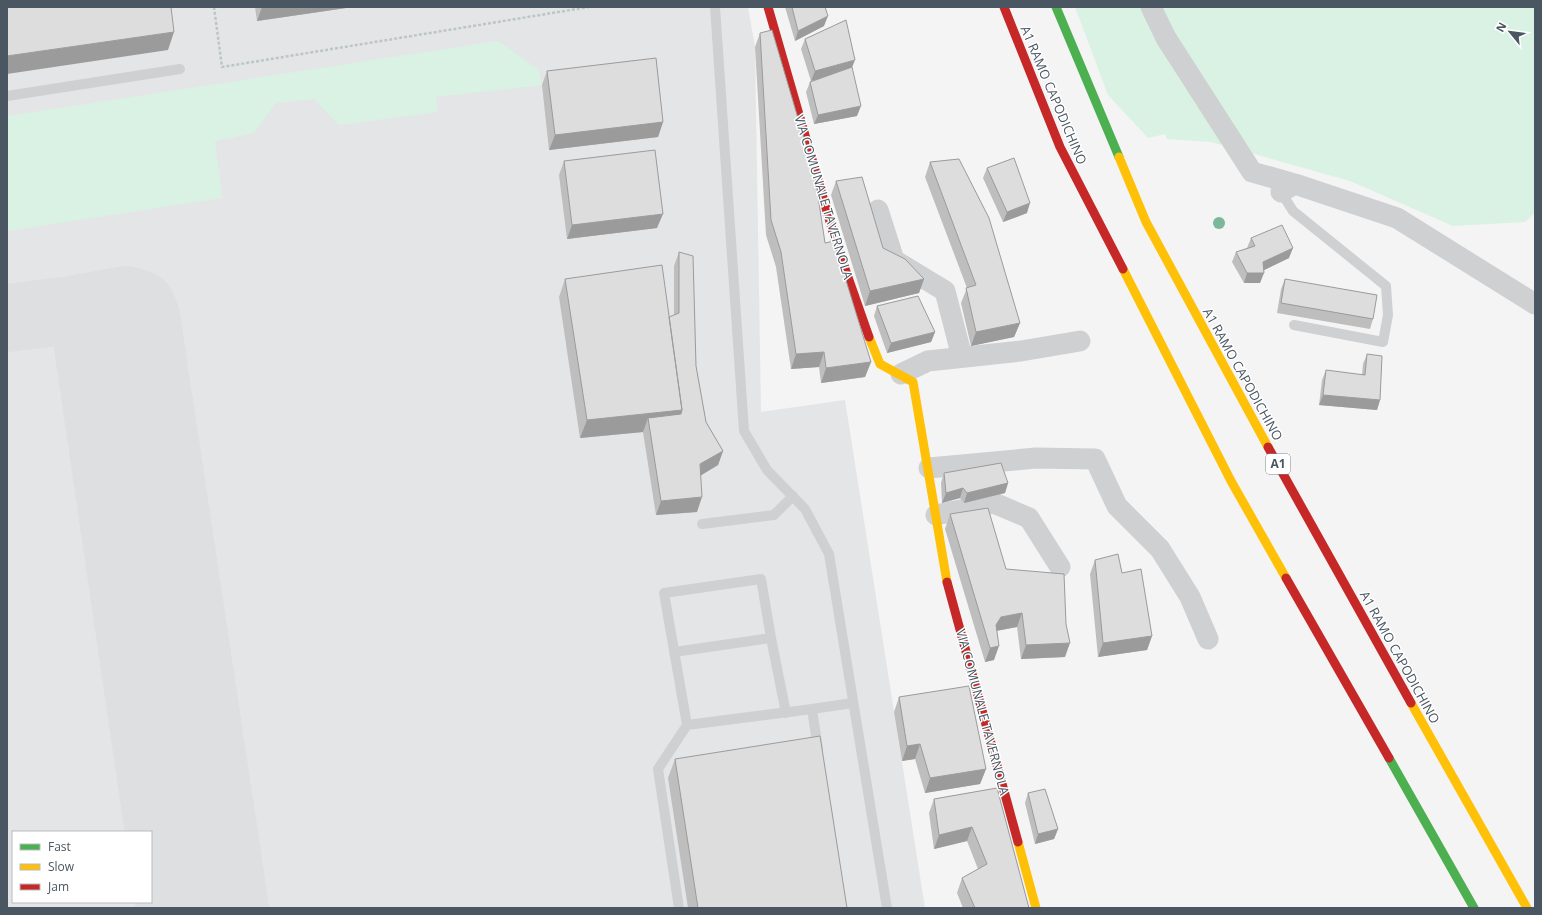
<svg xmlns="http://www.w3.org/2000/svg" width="1542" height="915" viewBox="0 0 1542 915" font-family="'Open Sans',sans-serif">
  <rect width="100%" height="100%" fill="#f4f4f4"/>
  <path fill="#e4e5e7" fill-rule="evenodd" d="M7,7h741l7,40 6,365 84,-12 80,508h-918zM13,832h138v70h-138z"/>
  <path fill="#d9f2e3" d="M1075,7h460v206l-10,9 -72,4 -103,-45 -139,-39 -44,-3 -2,-5 -17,4 -40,-43z
    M498,41l41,29 3,15 -106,12 1,15 -98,13 -25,-26 -38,4 -22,30 -39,8 7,57 -215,33v-115z"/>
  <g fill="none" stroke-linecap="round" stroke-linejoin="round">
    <path stroke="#dedfe0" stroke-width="68" d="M72,310l14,23 84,575
      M7,318l65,-8 54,-10 15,5 5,11 89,592"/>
    <path stroke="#bcc7c4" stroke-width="2.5" stroke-dasharray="3 2" stroke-linecap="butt" d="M214,7l8,60 367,-60"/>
    <path stroke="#ced0d2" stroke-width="10" d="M715,7l29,424 23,39 38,39 24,45 58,354
      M7,96l173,-27
      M1281,192l12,19 93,75 2,29 -5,27 -89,-17
      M702,524l72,-9 19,-19
      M771,638l15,75
      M674,652l97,-14 -10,-59 -97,14 23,132 -29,44 21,139
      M687,725l125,-16
      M818,749l-6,-40 41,-6"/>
    <path stroke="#ced0d2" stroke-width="21" d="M1151,7l15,31 86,134 43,12
      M1281,192l14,-8 102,34 138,86
      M878,210l16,50 51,31 17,66
      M901,374l27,-13 93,-10 59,-10
      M929,468l107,-10 59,1 22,47 43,43 30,48 18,42
      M936,515l58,-12 35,15 31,49"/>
    <path stroke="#4caf50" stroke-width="9" d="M1056,7l63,150
      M1389,758l85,150"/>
    <path stroke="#ffc107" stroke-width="9" d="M1119,157l27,65 122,225
      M1123,269l108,212 55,97
      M869,337l11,27 33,18 34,200
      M1411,703l116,205
      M1018,842l18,66"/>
    <path stroke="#c62828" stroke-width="9" d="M768,7l69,239 32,91
      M1004,7l56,140 63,122
      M1268,447l143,256
      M1286,578l103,180
      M947,582l71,260"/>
  </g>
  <circle fill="#7ab899" cx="1219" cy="223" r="6"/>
  <path fill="#bebebf" d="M255,7h98l-96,14z
    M785,7h40l-1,19 -29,15z
    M760,33l65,210 46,119 -6,15 -44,6 -2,-16 -28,2 -15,-102 -10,-32 -11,-188z
    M805,39l47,28 5,49 -43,8 -8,-32 4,-10 9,-4 -8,3 -10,-32z
    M547,71l116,51 -5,15 -109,13 -7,-65z
    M564,161l93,67 -90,11 -8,-64z
    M930,162l90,161 -6,14 -43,9 -10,-43 6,-15 -42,-111z
    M987,168l40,45 -24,9 -20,-44z
    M836,181l47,67 41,31 -5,14 -54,13 -34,-111z
    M1251,238l38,20 -25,12 -4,13h-16l-12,-21 4,-10 11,-4z
    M679,252l17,114 10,56 17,29 -5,14 -17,10 -4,37 -41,3 -13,-83 -63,6 -21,-141 6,-18 104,38 5,-2v-49z
    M1285,279l88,40 -3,10 -93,-16 4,-24z
    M877,306l58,26 -4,10 -44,11 -13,-37z
    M1367,354l13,46 -3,10 -58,-5 3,-25 4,-10 36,5 1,-11z
    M944,473l64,10 -3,10 -41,10 -4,-5 -18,5 -1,-20z
    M950,514l56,55 59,88 -44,2 -4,-32 -20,4 -3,29 -9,2 -40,-133z
    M1095,560l27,13 30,63 -5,14 -49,7 -8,-83z
    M899,697l87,72 -6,15 -55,9 -10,-34 -13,2 -8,-49z
    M675,759l172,149h-159l-20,-130z
    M997,788l32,120h-66l-6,-15 5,-15 16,-9 -11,-28 -33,8 -5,-36 5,-14z
    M1028,793l30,36 -4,10 -19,5 -10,-41z"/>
  <path fill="#9b9b9b" d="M262,7h91l-96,14z
    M828,16l-4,10 -29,15 3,-10z
    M174,32l-6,18 -161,24v-18z
    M855,60l-4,10 -40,11 4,-10z
    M861,106l-4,10 -43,8 4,-9z
    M663,122l-5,15 -109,13 6,-15z
    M1030,203l-3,10 -24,9 4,-10z
    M663,214l-6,14 -90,11 5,-14z
    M1293,248l-4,10 -29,14 3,-10z
    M1247,273h17l-4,10h-16z
    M924,279l-5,14 -54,13 5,-15z
    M1020,323l-6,14 -43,9 5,-14z
    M935,332l-4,10 -44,11 4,-10z
    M824,352l-5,15 -28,2 5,-15z
    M871,362l-6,15 -44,6 5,-15z
    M1323,395l57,5 -3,10 -58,-5z
    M682,410l-7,19 -27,-11 -5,14 -63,6 7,-18z
    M723,451l-5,14 -23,14 5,-15z
    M1008,483l-3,10 -41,10 3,-10z
    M963,488l-3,10 -18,5 4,-10z
    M702,497l-5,15 -41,3 5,-14z
    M1022,613l-5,14 -22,4 1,-6 5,-8z
    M1152,636l-5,14 -49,7 5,-14z
    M1070,643l-5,14 -44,2 5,-14z
    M999,646l-5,14 -9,2 5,-14z
    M920,744l-5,15 -13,2 5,-15z
    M986,769l-6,15 -55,9 5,-15z
    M972,827l-5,14 -33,8 5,-14z
    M1058,829l-4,10 -19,5 3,-10z"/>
  <path fill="#ddddde" stroke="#9b9b9b" d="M7,7h164l3,25 -167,24z
    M792,7h33l3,9 -30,15z
    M846,20l9,40 -40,11 -10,-32z
    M772,30l43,146 10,67 9,-2 37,121 -45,6 -2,-16 -28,2 -15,-102 -10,-32 -11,-187z
    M656,58l7,64 -108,13 -8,-64z
    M852,67l9,39 -43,9 -8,-33z
    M655,150l8,64 -91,11 -8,-64z
    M1014,158l16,45 -23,9 -20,-44z
    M959,159l30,59 31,105 -44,9 -10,-44 10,-3 -46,-123z
    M862,177l21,71 22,11 19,20 -54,12 -34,-110z
    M1282,225l11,23 -30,14 1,11h-17l-11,-21 19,-6 -4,-8z
    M679,252l14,4 3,110 10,56 17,29 -23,13 2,33 -41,4 -13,-83 33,-4 1,-4 -13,-93 10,-4z
    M662,265l20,145 -95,10 -22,-141z
    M1285,279l92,16 -4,24 -92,-16z
    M918,296l17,36 -44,11 -14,-37z
    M1367,354l15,2 -2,44 -57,-5 3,-25 39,5z
    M1001,463l7,20 -41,10 -4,-5 -17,5 -2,-20z
    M988,508l18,61 58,5 2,50 4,19 -44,2 -4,-32 -21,4 -5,8 3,21 -9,2 -40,-134z
    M1118,554l4,19 19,-4 11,67 -49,7 -8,-83z
    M969,686l17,83 -56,9 -10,-34 -13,2 -8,-49z
    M820,736l27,172h-149l-23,-149z
    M997,788l32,120h-54l-13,-30 25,-14 -15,-37 -33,8 -5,-36z
    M1045,789l13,40 -20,5 -10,-41z"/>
  <g text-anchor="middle" stroke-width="3" stroke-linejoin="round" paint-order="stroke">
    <rect fill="#fff" stroke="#808990" stroke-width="1" x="1266" y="454" width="24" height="20" rx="3"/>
    <g font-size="12" font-weight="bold" fill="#4a5661">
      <text x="1278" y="468">A1</text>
    </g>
    <g font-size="13" fill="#4a5661" stroke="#fff">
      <text transform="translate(1054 95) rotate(67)" y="5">A1 RAMO CAPODICHINO</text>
      <text transform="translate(824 197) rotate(73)" y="5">VIA COMUNALE TAVERNOLA</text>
      <text transform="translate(1243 374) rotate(61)" y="5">A1 RAMO CAPODICHINO</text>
      <text transform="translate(1400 657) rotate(61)" y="5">A1 RAMO CAPODICHINO</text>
      <text transform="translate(983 712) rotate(75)" y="5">VIA COMUNALE TAVERNOLA</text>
    </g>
  </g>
  <rect width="1542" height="915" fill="none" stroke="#4a5661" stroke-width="16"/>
  <rect x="12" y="831" width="140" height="72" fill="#ffffff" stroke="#b7bbc0"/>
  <rect x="20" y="844" width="20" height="6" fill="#4caf50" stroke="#b7bbc0"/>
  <text x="48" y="851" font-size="12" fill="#4a5661">Fast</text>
  <rect x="20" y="864" width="20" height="6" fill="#ffc107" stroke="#b7bbc0"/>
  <text x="48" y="871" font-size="12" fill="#4a5661">Slow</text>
  <rect x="20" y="884" width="20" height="6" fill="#c62828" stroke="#b7bbc0"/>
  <text x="48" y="891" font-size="12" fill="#4a5661">Jam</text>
  <g transform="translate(1510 32) rotate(299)" stroke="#ffffff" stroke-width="3" paint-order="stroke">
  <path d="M0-3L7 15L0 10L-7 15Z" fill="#4a5661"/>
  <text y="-6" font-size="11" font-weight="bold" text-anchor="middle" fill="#4a5661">N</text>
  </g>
</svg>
